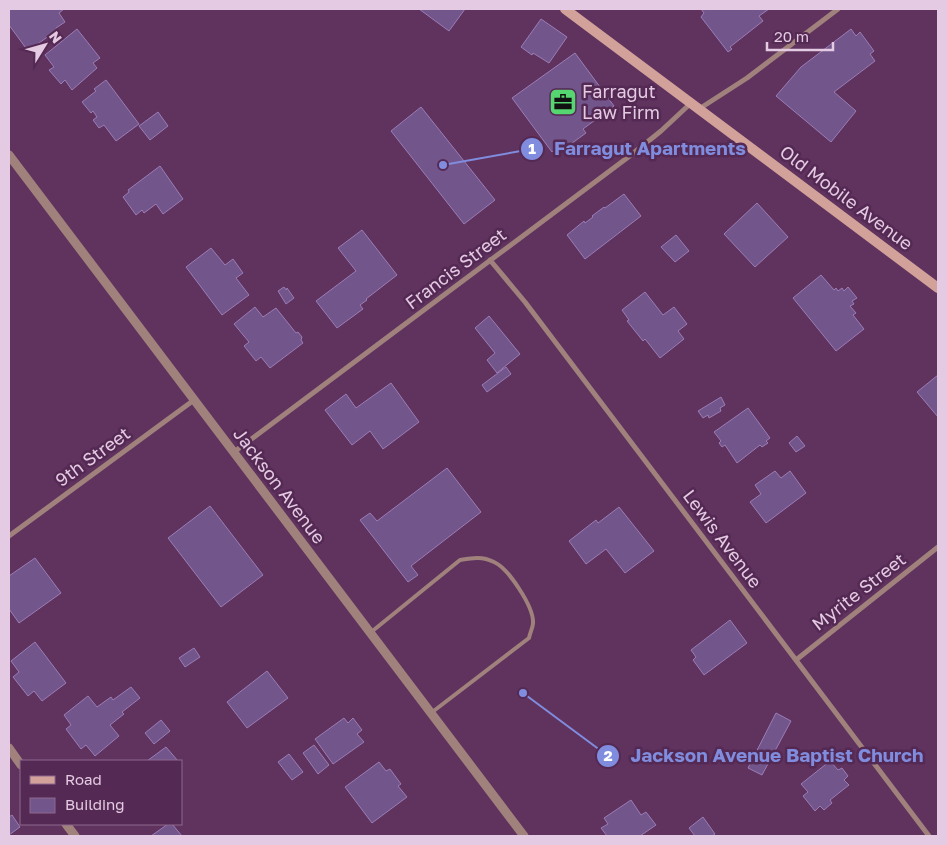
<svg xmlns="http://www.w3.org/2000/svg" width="947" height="845" viewBox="0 0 947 845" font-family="'Golos Text',sans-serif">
  <rect width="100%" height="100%" fill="#5f335e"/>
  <path fill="#72568b" stroke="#9b7db6" d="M9,9h55l-5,4 6,9 -9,6 1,2 -29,21 -19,-26z
    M419,9h46l-16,22z
    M701,9h68l-10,7 4,5 -33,26 2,2 -4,3 -27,-35 3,-4z
    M541,19l26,18 -18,26 -16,-10 -1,2 -11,-8z
    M77,29l23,29 -7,5 4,5 -25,22 -7,-10 -4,4 -12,-14 5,-3 -9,-12z
    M851,29l5,7 4,-4 14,19 -4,3 5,7 -41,31 22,19 -25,31 -55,-46 25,-29z
    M575,53l39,53 -31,23 3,4 -29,21 -3,-4 -2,2 -40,-54z
    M106,80l33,44 -23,17 -12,-16 -5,3 -6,-8 4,-3 -4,-6 -2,2 -9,-11 14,-11 -2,-2z
    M421,107l74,93 -31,24 -73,-93z
    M158,112l10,14 -18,14 -11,-14z
    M160,166l23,33 -20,15 -7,-10 -12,9 -2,-3 -6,5 -13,-18 6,-5 -1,-2z
    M624,194l17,22 -56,43 -18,-24 17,-14 1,2 8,-6 -1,-1 12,-9 1,1z
    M757,203l31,34 -33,30 -31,-33z
    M362,230l35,45 -31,24 1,1 -7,5 3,4 -26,19 -21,-27 40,-30 -18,-23z
    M676,235l13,16 -14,11 -14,-15z
    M211,248l14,17 8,-6 10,14 -7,5 13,17 -27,20 -36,-48z
    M821,275l13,15 2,-2 2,3 4,-3 2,3 4,-4 9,11 -5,3 2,3 -4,2 6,7 -3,2 11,14 -28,22 -43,-53z
    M284,287l2,3 1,-2 7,10 -8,6 -8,-13z
    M645,292l18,23 11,-8 13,17 -9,7 6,8 -24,19 -15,-19 -2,2 -16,-20 2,-1 -7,-10z
    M255,307l8,10 13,-9 20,25 2,-1 4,5 -1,3 2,3 -33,25 -9,-11 -5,4 -12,-15 5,-4 -15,-18z
    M489,316l31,38 -23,19 -10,-13 8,-7 -20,-25z
    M506,367l5,7 -24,18 -5,-7z
    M938,375v42l-21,-25z
    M391,383l28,39 -36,27 -13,-18 -18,14 -27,-35 21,-16 10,14z
    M721,397l4,8 -5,3 1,3 -12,7 -1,-3 -5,3 -5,-7z
    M748,408l22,30 -4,3 2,2 -6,4 -2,-2 -23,18 -12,-18 -3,2 -3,-4 2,-2 -7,-9z
    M797,436l8,10 -9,6 -7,-9z
    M447,468l34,44 -70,54 7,9 -10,7 -48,-62 10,-7 7,8z
    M775,471l6,7 9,-7 16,22 -40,30 -16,-21 11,-8 -6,-9z
    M210,506l53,69 -42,32 -53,-69z
    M619,507l35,44 -29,22 -19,-24 -20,15 -17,-23 27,-21 2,3z
    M35,558l26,35 -42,30 -10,-14v-33z
    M730,620l17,23 -43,32 -11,-15 3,-3 -5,-7z
    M35,642l31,41 -24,18 -8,-10 -6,5 -15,-19 6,-5 -8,-11z
    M194,648l6,9 -15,10 -6,-9z
    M267,671l21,27 -41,30 -20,-26z
    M131,687l9,11 -18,14 2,2 -14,11 9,11 -24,20 -9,-11 -5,4 -15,-20 5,-4 -7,-10 24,-19 9,11 14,-10 2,3z
    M776,713l15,8 -29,54 -14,-7z
    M344,718l4,5 5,-5 9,12 -5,4 7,8 -31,22 -18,-25z
    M161,720l9,11 -16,13 -9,-11z
    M314,745l15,20 -11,9 -15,-21z
    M166,747l12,14h-31z
    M289,754l14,18 -11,8 -14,-18z
    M830,761l8,9 4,-2 6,8 -4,4 5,5 -19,15 2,3 -8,7 -4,-4 -5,5 -12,-15 5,-4 -7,-8z
    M379,762l7,9 4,-2 11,15 -3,2 9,11 -35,26 -27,-36z
    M631,800l10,15 5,-3 10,13 -16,11h-33l-6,-8 7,-4 -4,-6z
    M12,815l8,12 -11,8v-18z
    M703,817l12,17 -3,2h-17l-6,-8z
    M168,824h4l10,12h-31z"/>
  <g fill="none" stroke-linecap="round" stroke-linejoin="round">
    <path stroke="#a0817c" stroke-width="4" d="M370,633l90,-73c12,-2 22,-4 34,2 14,6 40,45 39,61 0,4 -3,10 -4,15l-98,75"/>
    <path stroke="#a0817c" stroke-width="5" d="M699,109l48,-31 91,-69
      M490,260l35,42 404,534
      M234,452l397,-297 30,-24 30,-28
      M9,536l185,-136
      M796,660l142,-113"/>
    <path stroke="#a0817c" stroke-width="9" d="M9,155l515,681
      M9,748l12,17
      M66,824l9,12"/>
    <path stroke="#d2a19a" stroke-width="10" d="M565,9l373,279"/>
  </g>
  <defs>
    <g id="office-square" transform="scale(1.4375)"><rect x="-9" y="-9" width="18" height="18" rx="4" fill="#55d671" stroke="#542953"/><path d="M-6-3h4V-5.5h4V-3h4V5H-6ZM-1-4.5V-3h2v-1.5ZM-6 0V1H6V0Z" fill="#111"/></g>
  </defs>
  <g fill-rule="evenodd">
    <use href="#office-square" x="563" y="102"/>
  </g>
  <g text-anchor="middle" stroke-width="5" stroke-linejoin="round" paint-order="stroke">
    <g font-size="18" fill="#e4cae3" stroke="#542953" text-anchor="start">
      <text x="582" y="98">Farragut<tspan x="582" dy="21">Law Firm</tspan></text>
    </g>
    <g font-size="18" fill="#e4cae3" stroke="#542953">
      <text transform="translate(846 198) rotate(37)" y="6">Old Mobile Avenue</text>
      <text transform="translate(456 269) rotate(-37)" y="6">Francis Street</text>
      <text transform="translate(93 457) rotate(-36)" y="6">9th Street</text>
      <text transform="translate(279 486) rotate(53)" y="6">Jackson Avenue</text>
      <text transform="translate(722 539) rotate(53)" y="6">Lewis Avenue</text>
      <text transform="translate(859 592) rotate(-38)" y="6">Myrite Street</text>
    </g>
  </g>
  <path fill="none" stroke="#808cde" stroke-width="2" d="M443 165L532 149M523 693L608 756"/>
  <g fill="#808cde" stroke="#542953" stroke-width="2">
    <circle cx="443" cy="165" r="5"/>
    <circle cx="523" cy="693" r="5"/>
    <circle cx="532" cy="149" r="12"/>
    <circle cx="608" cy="756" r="12"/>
  </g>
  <g font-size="15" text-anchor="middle" font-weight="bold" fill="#fff">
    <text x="532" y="154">1</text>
    <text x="608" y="761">2</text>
  </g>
  <g font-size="19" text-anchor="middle" font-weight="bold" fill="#808cde" stroke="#542953" stroke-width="5" stroke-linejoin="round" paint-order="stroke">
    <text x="650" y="155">Farragut Apartments</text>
    <text x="777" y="762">Jackson Avenue Baptist Church</text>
  </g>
  <rect width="947" height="845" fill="none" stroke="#e4cae3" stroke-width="20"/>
  <rect x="20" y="760" width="162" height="65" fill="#542953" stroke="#8e698d"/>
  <rect x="30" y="776" width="25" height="8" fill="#d2a19a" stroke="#8e698d"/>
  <text x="65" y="785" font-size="15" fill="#e4cae3">Road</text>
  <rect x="30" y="798" width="25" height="15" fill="#72568b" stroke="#8e698d"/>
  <text x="65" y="810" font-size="15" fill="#e4cae3">Building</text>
  <g transform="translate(45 45) rotate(53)" stroke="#542953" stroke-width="4" paint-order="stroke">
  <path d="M0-4L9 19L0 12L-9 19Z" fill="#e4cae3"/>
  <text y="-8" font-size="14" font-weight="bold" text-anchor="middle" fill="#e4cae3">N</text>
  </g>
  <path d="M767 42v8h66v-8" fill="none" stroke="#e4cae3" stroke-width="2.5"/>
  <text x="774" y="42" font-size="15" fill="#e4cae3" stroke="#542953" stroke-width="4" paint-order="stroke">20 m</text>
</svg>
